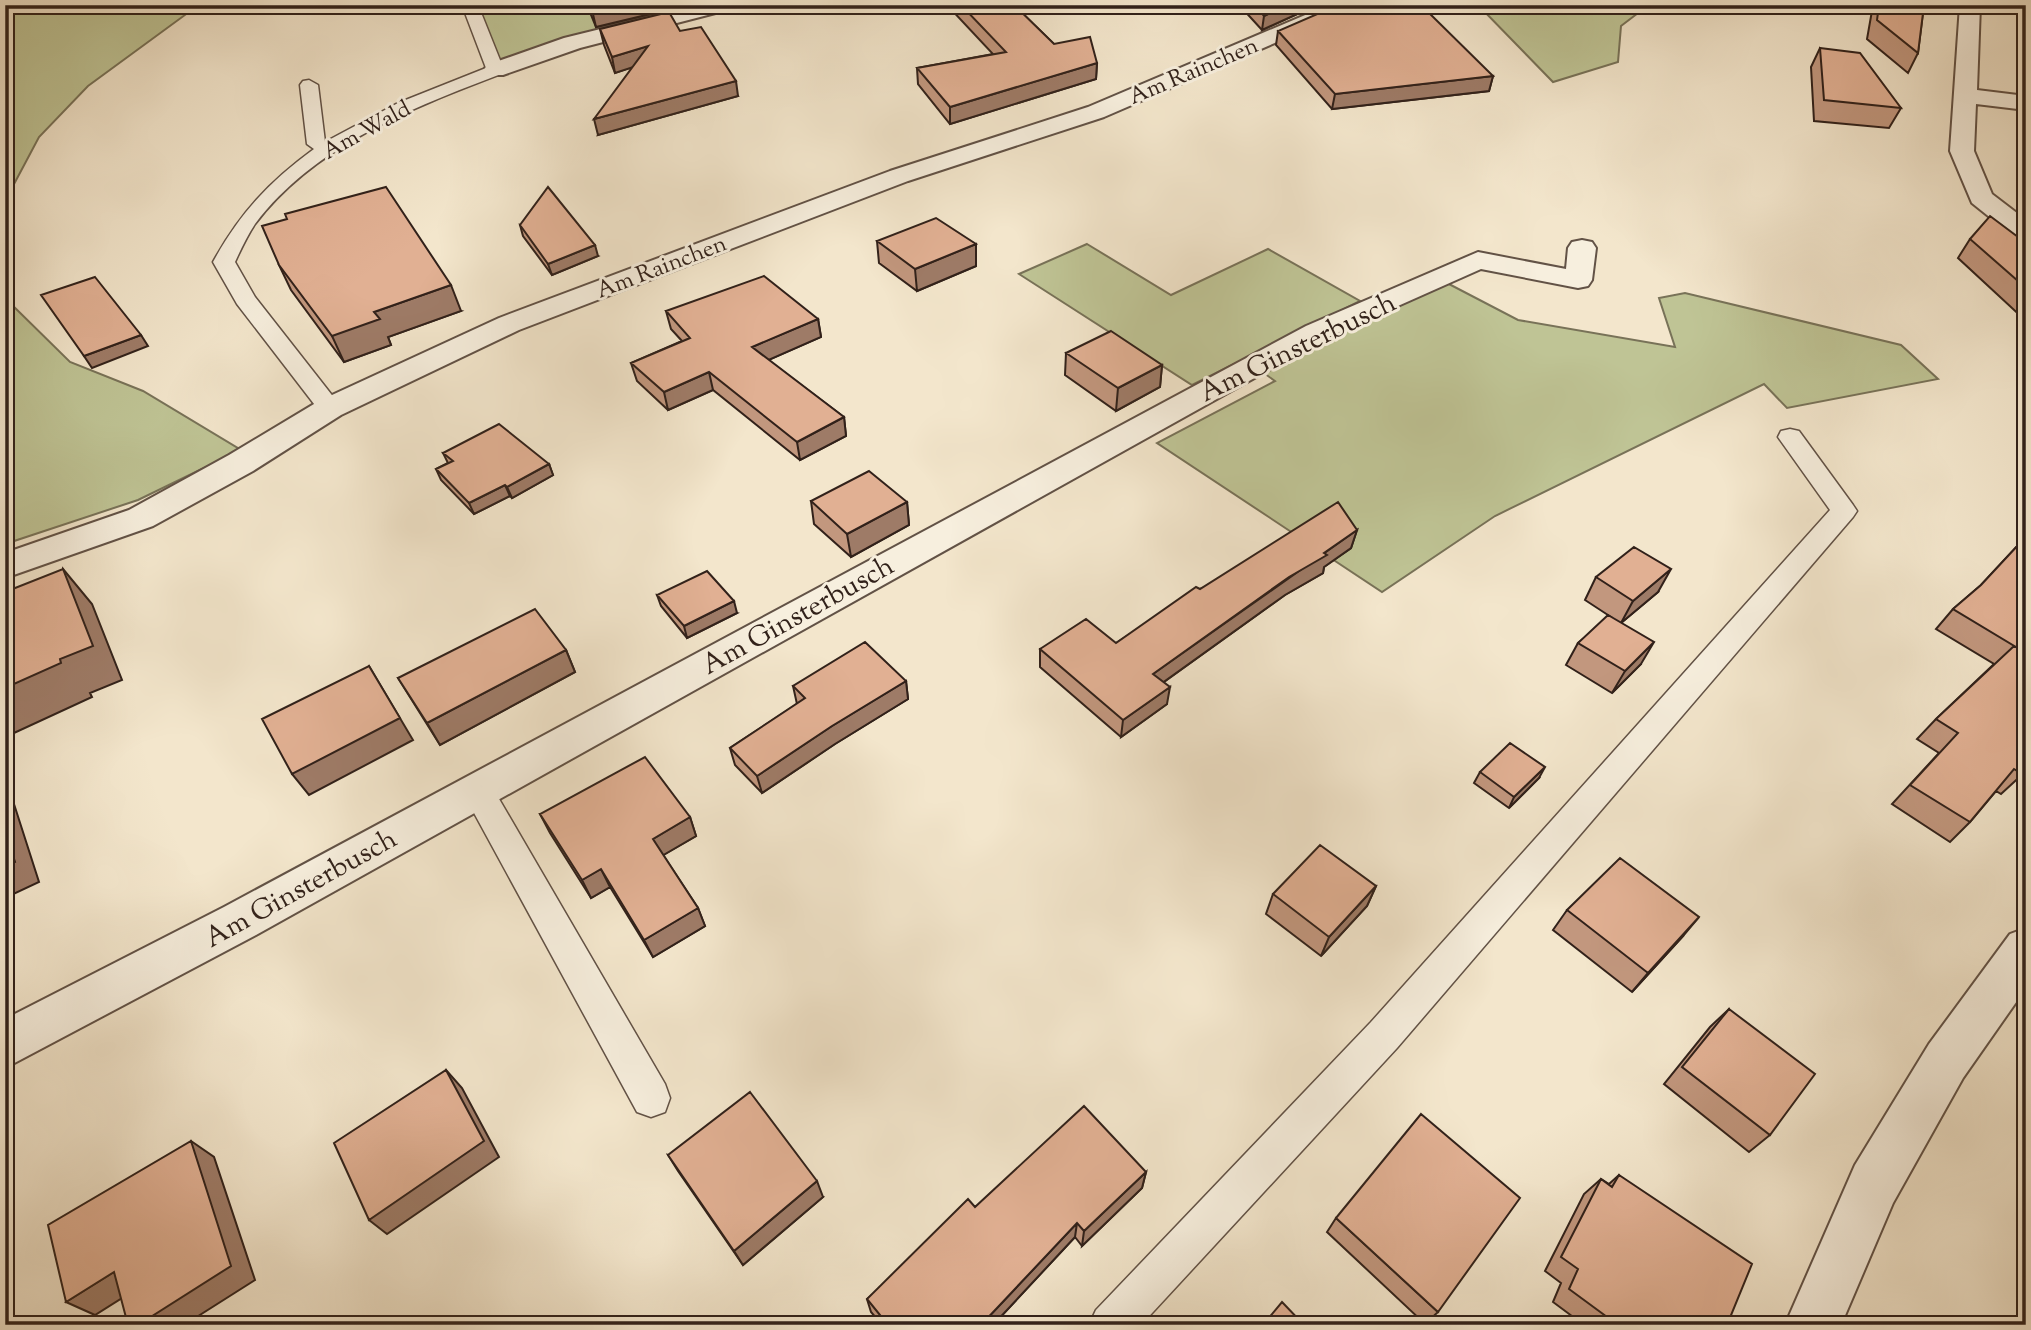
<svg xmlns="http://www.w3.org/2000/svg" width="2031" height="1330" viewBox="0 0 2031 1330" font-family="'Sorts Mill Goudy',serif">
  <rect width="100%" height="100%" fill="#f3e6cc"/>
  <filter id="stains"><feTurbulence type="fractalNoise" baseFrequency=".00286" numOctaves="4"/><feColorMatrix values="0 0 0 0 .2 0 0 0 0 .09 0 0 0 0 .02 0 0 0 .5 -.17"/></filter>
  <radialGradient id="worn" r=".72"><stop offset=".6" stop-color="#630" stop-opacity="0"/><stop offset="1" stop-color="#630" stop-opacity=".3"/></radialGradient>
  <path fill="#bfc495" stroke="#787258" stroke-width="2" d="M5,5h181l3,7 -101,74 -49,51 -26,49 -8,5z
    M477,5h155l6,12 -9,5 -129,42z
    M1478,5h155l5,8 -17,13 -3,36 -65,20z
    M1087,244l84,51 97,-46 92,52 -168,84 -173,-111z
    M1447,283l71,37 157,27 -16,-49 26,-5 216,52 37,34 -151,29 -23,-24 -269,132 -113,76 -225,-149 118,-62 -14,-10z
    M5,298l65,64 73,29 98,59 -103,50 -133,44z"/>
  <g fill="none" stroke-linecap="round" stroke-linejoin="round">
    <g stroke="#625246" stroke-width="3">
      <path id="lane" d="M462,5h16l26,65 -3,4c-89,34 -186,71 -246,150 -8,12 -14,25 -20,38l20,35 87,111 -3,5 -9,2 -9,-2 -84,-109 -24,-42c27,-49 56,-80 101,-113l-7,-5 -7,-59 3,-4 6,-1 9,5 7,57 73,-39 88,-35z
        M1790,429l9,2 54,74 4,6 -4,6 -456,531 -256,277h-52l7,-15 275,-288 459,-512 -52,-73 3,-6z
        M477,776l11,4 177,304 5,14 -5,14 -14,5 -14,-5 -176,-323 5,-9z"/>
    </g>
    <g stroke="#625246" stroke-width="4">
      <path id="street" d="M698,5h36l-3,4 -151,39 -77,27h-16l-3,-5 3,-5 77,-27z
        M1323,5h22l2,4 -3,4 -240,104 -196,64 -389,149 -178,85 -88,56 -100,55 -148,52v-25l124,-43 100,-55 90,-54 180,-83 391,-147 198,-64 236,-100z
        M1960,5h20l-3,85 49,6v14l-50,-6 -2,47 18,43 34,26v21l-9,-2 -45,-36 -22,-52z
        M1582,240l10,2 4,6 -4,32 -4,6 -10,2 -97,-19 -155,69 -1070,597 -251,133v-49l219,-112 1082,-581 172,-74 88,17 2,-21 4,-6z
        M2026,928v60l-63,90 -70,125 -52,122h-56l70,-160 74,-121 81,-110z"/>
    </g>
    <use href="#lane" fill="#f7efde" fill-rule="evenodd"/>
    <use href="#street" fill="#f7efde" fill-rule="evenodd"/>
  </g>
  <path fill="#c2977e" stroke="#31211a" stroke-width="2" d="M587,5h75l1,6 -67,16z
    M947,5h67l40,39 43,19 -1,16 -146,45 -32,-40 -1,-16 76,-14z
    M1242,5h75l-55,25 -21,-23z
    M1873,5h51l-6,48 -10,20 -41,-34z
    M600,29l80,2 58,65 -140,39 34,-68 -17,6 -11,-28z
    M1278,31l215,45 -4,15 -157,18 -56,-64z
    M1820,48l81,60 -12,20 -75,-7 -3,-54z
    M520,225l78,31 -46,19 -29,-39z
    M1970,239l56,4v78l-68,-63z
    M877,241l99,3v22l-59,25 -38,-28z
    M279,265l182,46 -73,26 3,8 -47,17 -53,-72z
    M666,311l152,8 3,18 -53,23 76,57 2,19 -46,24 -87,-70 -45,20 -31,-29 -6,-18 51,-22 -11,-12z
    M1066,353l96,12 -2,22 -44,24 -51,-36z
    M443,453l106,11 4,11 -41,23 -2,-2 -36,18 -33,-34 -5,-11 12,-6z
    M811,501l96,1 2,23 -58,32 -37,-33z
    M1357,530l-6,18 -27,19 -1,6 -38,22 -121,87 3,22 -46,33 -81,-70v-18l76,-6 84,-54z
    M2020,543l6,228 -25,23 -5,-3 -26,31 -20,20 -58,-38 47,-51 -22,-14 19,-20 58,-55 -58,-35 17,-20 28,-24z
    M1596,577l62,15 -37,31 20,41 -29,29 -46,-28 12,-22 33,-26 -26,-17z
    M657,595l80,18 -50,25 -26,-32z
    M566,650l9,22 -135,73 -42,-67z
    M906,681l2,18 -73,45 -73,49 -27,-28 -5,-17 67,-44 -4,-18z
    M1480,772l59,6 -30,30 -35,-25z
    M540,814l150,3 6,19 -33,19 35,53 7,18 -52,31 -43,-70 -19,11 -41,-65z
    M1376,886l-9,20 -46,50 -55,-42 7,-20z
    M1567,910l116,26 -51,56 -79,-62z
    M1729,1009l41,126 -21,17 -85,-68 46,-57z
    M668,1155l155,42 -80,68 -65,-94z
    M1146,1172l-4,16 -60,58 -7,-9 -82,88h-111l-11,-13 -4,-13 108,-92z
    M1619,1175l108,150h-143l-31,-23 8,-19 -16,-12 39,-77 17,-15 8,5z
    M1336,1218l102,94 -13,12 -98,-92z"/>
  <path fill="#9e7b67" stroke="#31211a" stroke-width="2" d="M613,5h49l1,6 -67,16 -4,-17z
    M1287,5h30l-55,25 2,-14z
    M648,46l4,15 -37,12 -3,-16z
    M1097,63l-1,16 -146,45v-17z
    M1493,76l-4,15 -157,18 3,-15z
    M736,81l2,15 -140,39 -4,-16z
    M976,244v22l-59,25 -2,-22z
    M595,245l3,11 -46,19 -4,-11z
    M451,285l10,26 -73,26 3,8 -47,17 -12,-26 42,-24z
    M818,319l3,18 -66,29 -3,-19z
    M141,335l7,11 -56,22 -8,-12z
    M1162,365l-2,22 -44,24 2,-23z
    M709,372l4,18 -45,20 -4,-18z
    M844,417l2,19 -46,24 -3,-18z
    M549,464l4,11 -41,23 -5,-11z
    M505,485l5,11 -36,18 -5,-11z
    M907,502l2,23 -58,32 -4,-23z
    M1357,530l-6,18 -27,19 -1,6 -38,22 -134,96 2,-17z
    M63,569l29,35 30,76 -32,13 2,4 -78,36 -9,-9v-36l55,-29z
    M1671,569l-13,23 -37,31 12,-22z
    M734,601l3,12 -50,25 -3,-12z
    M1654,642l-13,22 -29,29 13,-22z
    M566,650l9,22 -135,73 -13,-22z
    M369,666l44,74 -104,55 -17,-21z
    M906,681l2,18 -73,45 -73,49 -5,-17 75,-50z
    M1170,687l-3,17 -46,33 2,-17z
    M1545,767l-6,11 -30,30 5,-11z
    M5,797l9,7 25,78 -34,16z
    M690,817l6,19 -36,21 -7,-18z
    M601,869l9,18 -19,11 -9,-18z
    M1376,886l-9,20 -46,50 8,-19z
    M698,908l7,18 -52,31 -9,-17z
    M1699,917l-16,19 -51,56 16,-19z
    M446,1070l16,18 37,69 -112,77 -18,-14z
    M191,1141l23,16 41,123 -71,45h-46z
    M1146,1172l-4,16 -60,58 2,-15z
    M817,1181l6,16 -80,68 -9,-14z
    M1077,1223l-2,14 -82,88h-12z
    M114,1272l27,14 -46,29 -29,-13z"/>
  <path fill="#e1b093" stroke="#31211a" stroke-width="2" d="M590,5h23l-21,5z
    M961,5h53l40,39 36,-7 7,26 -147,44 -33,-39 89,-16z
    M1255,5h32l-23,11z
    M1338,5h83l72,71 -158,18 -57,-63z
    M1879,5h45l-6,48 -41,-33z
    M669,12l11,19 21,-4 35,54 -142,38 54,-73 -36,11 -12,-28z
    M1820,48l40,5 41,55 -77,-8z
    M386,187l65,98 -77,27 6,7 -48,17 -53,-71 -17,-39 25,-7 -2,-5z
    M548,187l47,58 -47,19 -28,-39z
    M1990,216l36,27v45l-56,-49z
    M936,218l40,26 -61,25 -38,-28z
    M764,276l54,43 -66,28 92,70 -47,25 -88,-70 -45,20 -33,-29 59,-25 -24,-27z
    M95,277l46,58 -57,21 -43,-61z
    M1111,331l51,34 -44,23 -52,-35z
    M499,424l50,40 -42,23 -2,-2 -36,18 -33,-34 17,-8 -10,-8z
    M869,471l38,31 -60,32 -36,-33z
    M1338,502l19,28 -33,23 3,2 -38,22 -136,97 17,13 -47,33 -83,-71 46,-30 30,24 80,-56 4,2z
    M2020,543l6,3v107l-73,-44 28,-24z
    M1634,547l37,22 -38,32 -37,-24z
    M63,569l30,77 -33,13 1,4 -56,25v-96z
    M707,571l27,30 -50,25 -27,-31z
    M535,609l31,41 -139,73 -29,-45z
    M1608,615l46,27 -29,29 -47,-28z
    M865,642l41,39 -74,45 -75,50 -27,-28 75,-50 -12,-12z
    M2014,646l12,7v118l-4,3 -8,-5 -44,53 -60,-37 48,-52 -22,-14z
    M369,666l31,52 -108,56 -30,-55z
    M1510,743l35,24 -31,30 -34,-25z
    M645,757l45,60 -37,22 45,69 -54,32 -43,-71 -19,11 -42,-66z
    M5,831l10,31 -10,4z
    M1320,845l56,41 -47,51 -56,-43z
    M1620,858l79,59 -51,56 -81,-63z
    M1729,1009l86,65 -45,61 -88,-68z
    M446,1070l38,71 -115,79 -35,-77z
    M750,1092l67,89 -83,70 -66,-96z
    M1084,1106l62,66 -62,59 -7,-8 -96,102h-93l-21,-26 101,-100 7,8z
    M1421,1114l99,84 -82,114 -102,-94z
    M191,1141l40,125 -93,59h-10l-14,-53 -48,30 -18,-77z
    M1619,1175l133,89 -25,61h-109l-49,-36 9,-20 -17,-12 40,-78 11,8z
    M1282,1302l22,23h-41z"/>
  <g text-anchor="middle" stroke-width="6" stroke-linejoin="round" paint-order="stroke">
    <g font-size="23" fill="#31211a" stroke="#f7efde">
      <text transform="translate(1193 70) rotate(-23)" y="8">Am Rainchen</text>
      <text transform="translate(366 129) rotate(-29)" y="8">Am Wald</text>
      <text transform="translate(661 266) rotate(-21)" y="8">Am Rainchen</text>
    </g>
    <g font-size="28" fill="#31211a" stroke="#f7efde">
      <text transform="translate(1297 346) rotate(-26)" y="10">Am Ginsterbusch</text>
      <text transform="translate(797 614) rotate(-29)" y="10">Am Ginsterbusch</text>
      <text transform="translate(300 887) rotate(-29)" y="10">Am Ginsterbusch</text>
    </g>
  </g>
  <rect width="2031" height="1330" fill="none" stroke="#f3e6cc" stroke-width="28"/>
  <rect x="7" y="7" width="2017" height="1316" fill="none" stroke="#31211a" stroke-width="3.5"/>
  <rect x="14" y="14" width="2003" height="1302" fill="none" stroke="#31211a" stroke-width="2"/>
  <rect width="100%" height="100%" filter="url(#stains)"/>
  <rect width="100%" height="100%" fill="url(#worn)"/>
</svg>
